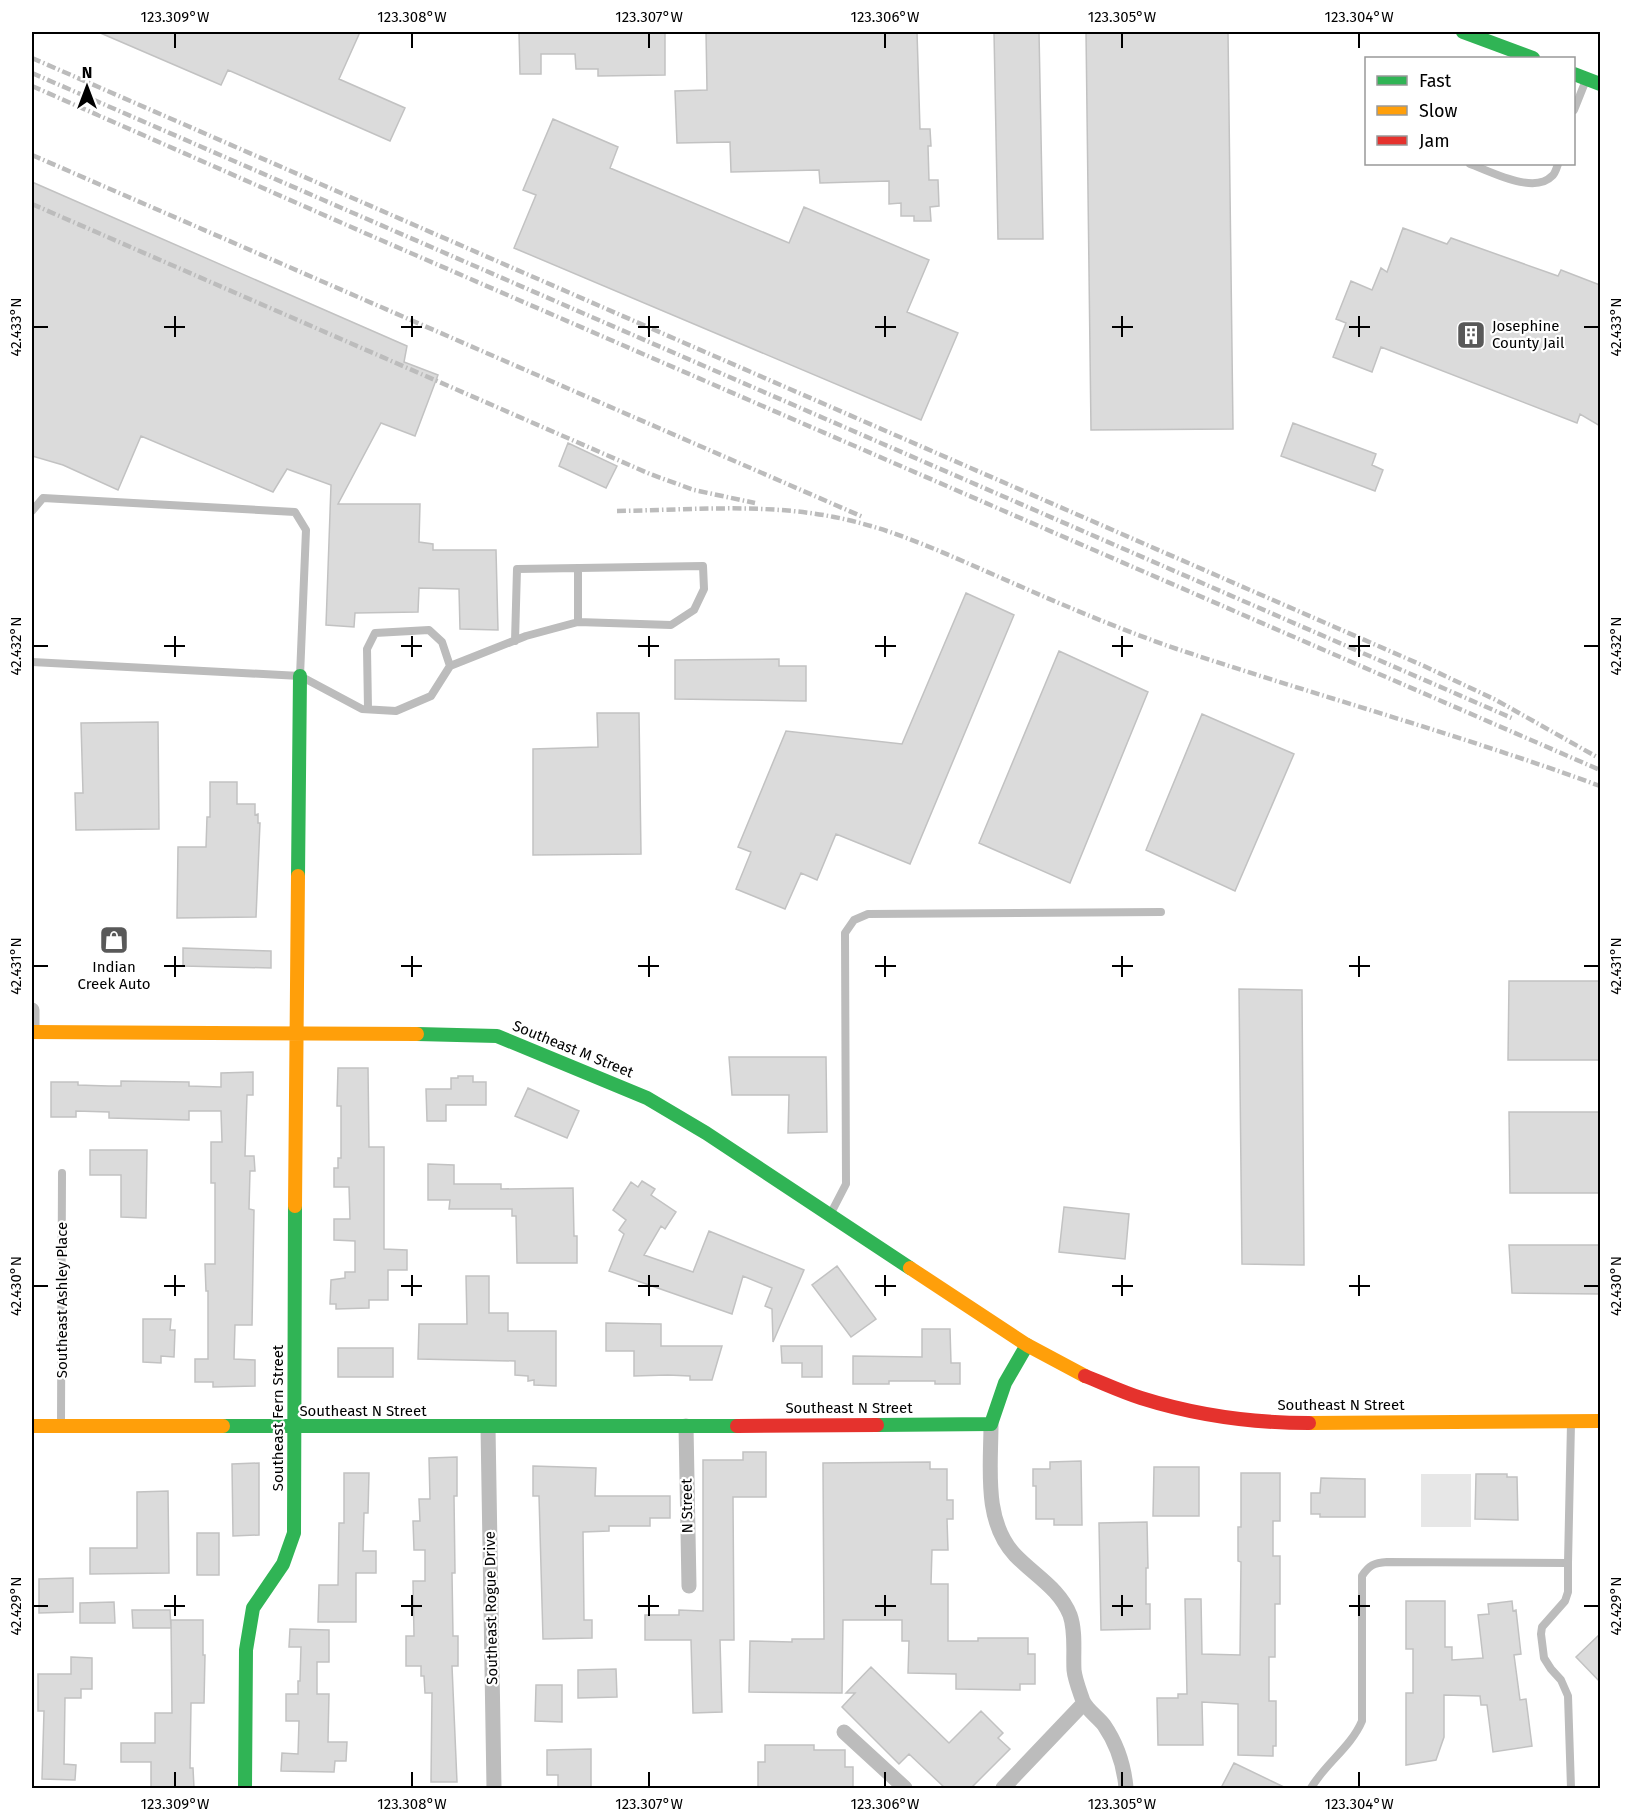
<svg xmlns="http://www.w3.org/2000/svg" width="1632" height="1820" viewBox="0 0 1632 1820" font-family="'Fira Sans',sans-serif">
  <rect width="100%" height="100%" fill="#fff"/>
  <path fill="#e7e7e7" d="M1421,1474h50v53h-50z"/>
  <path fill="#dbdbdb" stroke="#c2c2c2" stroke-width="1.5" d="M98,32h262l-21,47 66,29 -15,33 -162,-71 -7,15z
    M519,32h146v43l-67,1v-7h-22l-1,-15h-34v20h-21z
    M706,32h211l3,97h10l1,17h-3l1,34h9l1,26 -9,1 1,14h-17v-5h-13v-13l-12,1v-23l-69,2 -1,-13 -88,2 -1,-30 -53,1 -2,-52 32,-1z
    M994,32h45l4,207h-45z
    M1086,32h142l5,397 -142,1z
    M553,119l65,28 -8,21 179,75 15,-36 125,53 -22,52 51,21 -37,87 -407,-172 22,-53 -13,-5z
    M32,182l375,164 -3,16 34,13 -23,61 -34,-13 -43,81h82l-1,38 14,2v6h63l2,80 -38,-1 -1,-40 -40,-1 -1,24 -63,1 -1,14 -28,-2 5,-140 -44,-16 -14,23 -132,-56 -23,54 -55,-25 -31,-9z
    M1403,228l44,16 4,-6 107,38 3,-6 39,15v141l-20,-12 -3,9 -196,-76 -9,25 -39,-15 13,-34 -10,-4 15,-38 21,9 9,-22 6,4z
    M1293,423l83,31 -4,11 11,5 -8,21 -94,-35z
    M568,443l49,23 -11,22 -47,-22z
    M966,593l48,22 -104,249 -74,-30 -19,46 -16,-7 -16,36 -49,-20 15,-37 -13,-5 48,-116 116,13z
    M1059,651l89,41 -78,191 -91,-40z
    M779,659v7h27v35l-131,-2v-39z
    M597,713h42l2,141 -108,1v-106l65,-2z
    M1202,714l92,40 -59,137 -89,-41z
    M158,722l1,107 -83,1 -1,-37h8l-2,-70z
    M210,782h27v22h18v11l3,-1v9h2l-4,94 -79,1 1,-71h28l1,-30h3z
    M183,948l88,3v17l-88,-2z
    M1509,981h91v79h-92z
    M1239,989l63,1 2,275 -62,-1z
    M729,1057h97l1,75 -39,1 1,-38h-57z
    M338,1068h30l1,79h15v102l23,1v20h-19v30h-19v8l-33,1v-5h-6l1,-24 14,-2v-6h10v-31l-21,-1v-21h16l-1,-32h-15v-19h4v-10h3v-52h-4z
    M253,1072v23h-6l-2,61h9l1,15h-5l-1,38 5,1 -2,115h-17l-1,34 21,1v26l-42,1v-5h-18v-23h13v-68h-2l-1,-27h10v-81h-4v-41h11l-1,-31h-32v9l-80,-2v-6l-33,-1v6h-25v-35h27v3l31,1h12v-5l68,1v4l32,1v-14z
    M458,1076h15v6h13v23h-40v16h-19l-1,-32h25v-11h7z
    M528,1088l51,23 -12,27 -52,-22z
    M1509,1112h91v81h-90z
    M90,1150h57l-1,68 -25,-1v-42h-31z
    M428,1164l26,1v19h47v5l72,-1 1,48h3v27h-60l-1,-47h-4v-7h-63l1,-9h-22z
    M642,1181l13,8 -4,6 25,17 -11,17 -4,-3 -17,29 49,17 16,-41 95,39 -31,72 -1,-33 -7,-3 7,-18 -29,-12 -11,38 -123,-43 15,-37 -5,-4 7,-10 -13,-10 18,-28 7,5z
    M1064,1207l65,7 -4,45 -66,-7z
    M1509,1245h91v49l-88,-1z
    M837,1266l39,53 -25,18 -39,-52z
    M466,1276h23v37h19v18h48v55l-22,-1v-5l-6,1v-5l-13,-1v-14l-97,-2 1,-35h48z
    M143,1319h28l-1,11h5l-1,27 -13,-1v7l-18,-1z
    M606,1323l55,1v22h61l-10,34h-22v-4l-22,-1 -34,1v-25h-28z
    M922,1329h28l1,34h9v21h-25v-3h-46v3h-36v-28l69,1z
    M781,1346h41v31h-20v-14h-20z
    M338,1348h55v29h-55z
    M743,1452h23v45h-33l1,143h-14l2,72 -29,1 -2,-73h-46v-25h34v-5l24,1v-151h40z
    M457,1457v39h-3l1,77h-3l1,63h5v30h-6l5,116h-26l1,-89h-7l-1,-17h-3v-10h-15v-30h8l-1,-55h12v-31h-11l-1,-29h7l-1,-22h11l-1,-41z
    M1081,1461l1,64h-28v-6h-18v-33h-3v-17h17v-7z
    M930,1462v7h17v31h6v19h-6l1,31h-16l-1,34h17v57h30v-3h50v16h7v30h-15v6l-64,-1v-15l-48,-1 1,-32h-7v-21h-59l-1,73 -93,-1 1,-51 42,1v-3h32l-1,-176z
    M259,1463v72l-26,1 -1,-72z
    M533,1466l63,2 -1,28h75v22h-20v8h-41v5l-26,1 1,88h8v18l-49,1 -4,-143h-6z
    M1154,1467h45v49h-46z
    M344,1473h25l-1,40h-4l-1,38h13v22h-20v49h-38l1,-37h19l1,-62h5z
    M1241,1473h39v48h-7v35h7v48h-5v53h-6v44h7v45h-3v10l-35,-1v-51l-36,-2 1,43h-45l-1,-47h21v-4h9l-2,-95h16l1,55 38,1 1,-93 -3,-1v-34h3z
    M1476,1474h31v3h10l1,43 -43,-1z
    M1321,1478l44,1v38h-45v-3h-9v-21h9z
    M168,1491l1,82 -79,1v-26h47v-56z
    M1147,1522l1,46h-2v36h4v25l-49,1 -2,-107z
    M197,1533h22v42h-22z
    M73,1578v34l-34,1v-34z
    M1406,1601h39v46h7v13l31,-2 -5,-43 11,-1 -1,-10 24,-3 1,10 3,-1 5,44 -7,1 6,45 6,-1 6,47 -39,6 -6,-47h-6l-1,-9 -36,-1v42l-8,23 -30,5v-72h7v-44h-7z
    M114,1602l1,21h-35v-20z
    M132,1610h38l1,18h-38z
    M171,1620h32v35h2l-1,48h-13l-1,65h3l1,20h-43v-26h-30v-19h34v-30h17z
    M290,1629l39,1v32h-12v32h12l-1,48h19l-1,19h-11l-1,11 -53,-1 1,-18 16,1 1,-33h-13v-27h12v-13h2l1,-34h-12z
    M1600,1634v48l-24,-25z
    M71,1657l21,1v31h-11v9h-16l-1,66 12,1 -1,15 -33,-1 2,-68h-6v-37h33z
    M871,1667l78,76 32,-32 22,22 -5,5 12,11 -39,39h-26l-36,-34 -10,10 -57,-57 13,-14h-9z
    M616,1669l1,28 -39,1v-28z
    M536,1685h26v37l-27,-1z
    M765,1745h49v5h31v17h8v21h-95v-26h7z
    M591,1749v39h-33v-13h-11v-25z
    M1234,1763l52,25h-65z"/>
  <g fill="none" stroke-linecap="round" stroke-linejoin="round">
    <path stroke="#bcbcbc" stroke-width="8" d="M1574,110l12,-30
      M1470,164c20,7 64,31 82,12 3,-2 5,-9 6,-12
      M32,511l11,-13 252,14 11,18 -6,146 -268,-14
      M578,568v54
      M302,677l60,32 34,2 35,-15 19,-30 76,-30 52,-14 93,3 23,-15 10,-21 -1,-23 -186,3 -2,72
      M368,709l-1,-60 8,-16 54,-3 13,12 8,24
      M831,1213l15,-29 -1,-251 9,-13 14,-6 293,-2
      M61,1423l1,-250
      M1568,1563l3,-140
      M1311,1788c14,-24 40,-41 51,-67v-145c7,-11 12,-13 25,-14l181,1v29l-3,9 -23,26 -1,7 3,24 7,11 10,11 7,16 3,92"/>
    <path stroke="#bcbcbc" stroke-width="15" d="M32,1010v22
      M991,1424c0,43 -8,97 24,131 20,21 44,33 55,60 6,17 3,38 4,55 1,10 6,22 9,31 4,9 15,16 21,24 13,19 20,40 22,63
      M686,1426l3,160
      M488,1427l6,361
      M844,1732l61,56
      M1003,1788l81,-85"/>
    <path stroke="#30b455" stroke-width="14" d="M1463,32l70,26
      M1574,74l26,10
      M298,876l2,-200
      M417,1034l80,2 150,62 59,35 204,135
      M877,1425l114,-1 14,-41 22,-38
      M223,1426h514
      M245,1788l1,-138 7,-42 30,-44 11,-31 1,-327"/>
    <path stroke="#ff9f0a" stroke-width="14" d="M32,1032l385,2
      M295,1206l3,-330
      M910,1268l117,77 58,31
      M1309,1423l291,-2
      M32,1426h191"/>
    <path stroke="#e5322d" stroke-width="14" d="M1085,1376c18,7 37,16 56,22 54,17 112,25 168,25
      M737,1426l140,-1"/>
    <path stroke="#bcbcbc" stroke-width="4.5" stroke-dasharray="9 3 1.5 3" stroke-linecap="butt" d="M32,58l1392,608 72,34 101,57
      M32,73l1482,646
      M32,86l335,148 1233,536
      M32,155l831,362
      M32,204l618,270 44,16 61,13
      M617,511c72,-1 147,-8 217,6 58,11 112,37 165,60 59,26 117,51 178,72 141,47 284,86 423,137"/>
  </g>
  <path fill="none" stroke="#000" stroke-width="2" d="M175,33v15M412,33v15M649,33v15M885,33v15M1122,33v15M1359,33v15M175,316v21M412,316v21M649,316v21M885,316v21M1122,316v21M1359,316v21M33,327h15M164,327h21M401,327h21M638,327h21M875,327h21M1112,327h21M1349,327h21M1584,327h15M175,636v21M412,636v21M649,636v21M885,636v21M1122,636v21M1359,636v21M33,646h15M164,646h21M401,646h21M638,646h21M875,646h21M1112,646h21M1349,646h21M1584,646h15M175,956v21M412,956v21M649,956v21M885,956v21M1122,956v21M1359,956v21M33,966h15M164,966h21M401,966h21M638,966h21M875,966h21M1112,966h21M1349,966h21M1584,966h15M175,1275v21M412,1275v21M649,1275v21M885,1275v21M1122,1275v21M1359,1275v21M33,1286h15M164,1286h21M401,1286h21M638,1286h21M875,1286h21M1112,1286h21M1349,1286h21M1584,1286h15M175,1595v21M412,1595v21M649,1595v21M885,1595v21M1122,1595v21M1359,1595v21M33,1606h15M164,1606h21M401,1606h21M638,1606h21M875,1606h21M1112,1606h21M1349,1606h21M1584,1606h15M175,1772v15M412,1772v15M649,1772v15M885,1772v15M1122,1772v15M1359,1772v15"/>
  <defs>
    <g id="building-square" transform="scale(1.5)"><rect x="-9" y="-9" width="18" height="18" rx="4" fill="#595959" stroke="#fff"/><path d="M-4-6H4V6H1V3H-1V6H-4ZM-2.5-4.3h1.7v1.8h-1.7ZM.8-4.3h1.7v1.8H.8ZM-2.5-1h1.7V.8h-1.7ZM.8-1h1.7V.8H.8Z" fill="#fff"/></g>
    <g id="shop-square" transform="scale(1.5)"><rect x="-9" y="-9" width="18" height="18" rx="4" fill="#595959" stroke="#fff"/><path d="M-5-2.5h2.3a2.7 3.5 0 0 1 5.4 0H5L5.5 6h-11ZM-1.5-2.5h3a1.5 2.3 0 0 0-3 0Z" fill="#fff"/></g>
  </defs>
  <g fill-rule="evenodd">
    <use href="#building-square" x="1471" y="335"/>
    <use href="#shop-square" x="114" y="940"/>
  </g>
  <g text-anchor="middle" stroke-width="4.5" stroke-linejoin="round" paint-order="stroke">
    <g font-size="15" fill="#000" stroke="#fff" text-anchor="start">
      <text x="1492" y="331">Josephine<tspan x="1492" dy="17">County Jail</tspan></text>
      <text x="114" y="972" text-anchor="middle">Indian<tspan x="114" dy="17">Creek Auto</tspan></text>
    </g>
    <g font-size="15" fill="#000" stroke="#fff">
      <text transform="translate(573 1049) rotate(22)" y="5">Southeast M Street</text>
      <text transform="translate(62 1300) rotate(-90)" y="5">Southeast Ashley Place</text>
      <text x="1341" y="1410">Southeast N Street</text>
      <text x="849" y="1413">Southeast N Street</text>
      <text x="363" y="1416">Southeast N Street</text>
      <text transform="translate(278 1418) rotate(-90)" y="5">Southeast Fern Street</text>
      <text transform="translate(687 1506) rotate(-91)" y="5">N Street</text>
      <text transform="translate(491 1608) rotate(-91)" y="5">Southeast Rogue Drive</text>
    </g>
  </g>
  <rect width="1632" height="1820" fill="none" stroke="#ffffff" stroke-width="66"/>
  <rect x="1365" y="57" width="210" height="108" fill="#ffffff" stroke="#999999" stroke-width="1.5"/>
  <rect x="1377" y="76" width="30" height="9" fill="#30b455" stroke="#999999" stroke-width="1.5"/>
  <text x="1419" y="87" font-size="18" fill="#000000">Fast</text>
  <rect x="1377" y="106" width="30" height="9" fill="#ff9f0a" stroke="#999999" stroke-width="1.5"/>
  <text x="1419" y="117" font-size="18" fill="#000000">Slow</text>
  <rect x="1377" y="136" width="30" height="9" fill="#e5322d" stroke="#999999" stroke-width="1.5"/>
  <text x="1419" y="147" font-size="18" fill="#000000">Jam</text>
  <g transform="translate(87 87)" stroke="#ffffff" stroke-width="4.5" paint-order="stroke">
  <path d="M0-4.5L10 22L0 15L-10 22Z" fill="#000000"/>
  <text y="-9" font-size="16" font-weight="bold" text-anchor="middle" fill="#000000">N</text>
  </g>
  <rect x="33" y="33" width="1566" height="1754" fill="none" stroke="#000" stroke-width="2"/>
  <g font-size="15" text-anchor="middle" fill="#000">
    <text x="175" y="22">123.309°W</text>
    <text x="412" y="22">123.308°W</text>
    <text x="649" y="22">123.307°W</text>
    <text x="885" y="22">123.306°W</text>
    <text x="1122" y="22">123.305°W</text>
    <text x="1359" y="22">123.304°W</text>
    <text transform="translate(16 327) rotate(-90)" y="5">42.433°N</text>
    <text transform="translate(1616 327) rotate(-90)" y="5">42.433°N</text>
    <text transform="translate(16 646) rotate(-90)" y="5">42.432°N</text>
    <text transform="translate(1616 646) rotate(-90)" y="5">42.432°N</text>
    <text transform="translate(16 966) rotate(-90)" y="5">42.431°N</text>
    <text transform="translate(1616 966) rotate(-90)" y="5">42.431°N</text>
    <text transform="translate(16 1286) rotate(-90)" y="5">42.430°N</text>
    <text transform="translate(1616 1286) rotate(-90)" y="5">42.430°N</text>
    <text transform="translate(16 1606) rotate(-90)" y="5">42.429°N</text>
    <text transform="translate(1616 1606) rotate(-90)" y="5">42.429°N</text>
    <text x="175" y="1809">123.309°W</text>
    <text x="412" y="1809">123.308°W</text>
    <text x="649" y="1809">123.307°W</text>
    <text x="885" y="1809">123.306°W</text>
    <text x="1122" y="1809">123.305°W</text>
    <text x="1359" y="1809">123.304°W</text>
  </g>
</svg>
